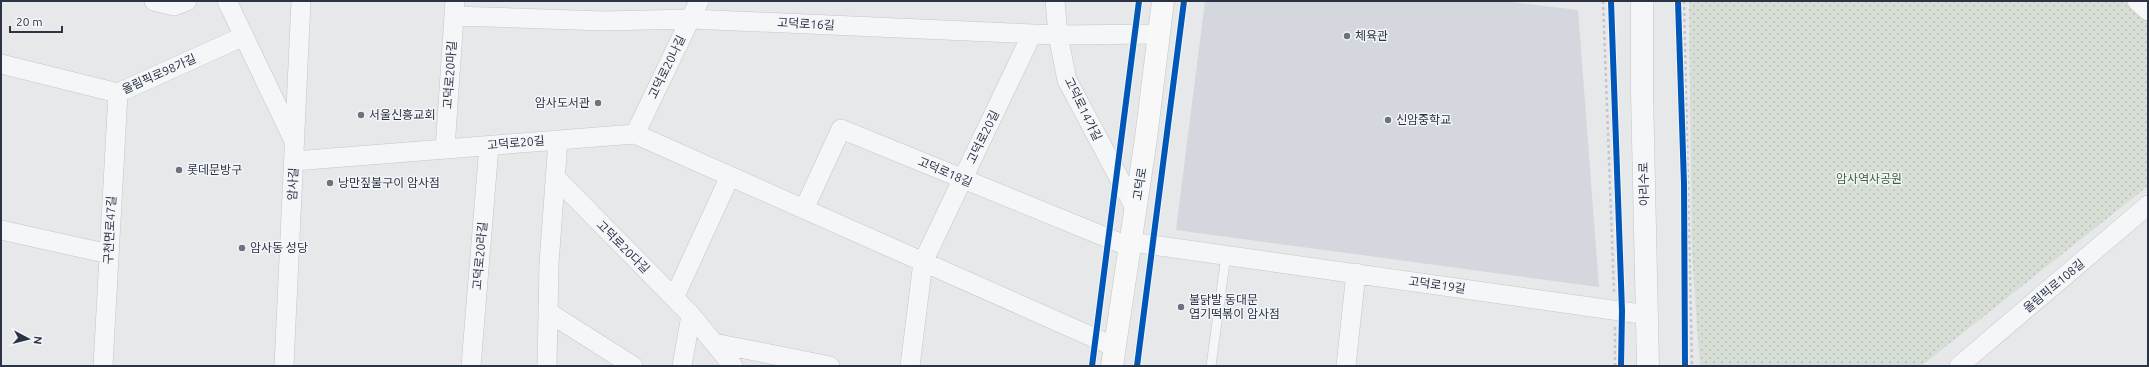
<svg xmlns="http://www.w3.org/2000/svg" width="2149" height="367" viewBox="0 0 2149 367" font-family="Ubuntu,'Noto Sans KR',sans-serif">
  <defs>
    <pattern id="park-dots" width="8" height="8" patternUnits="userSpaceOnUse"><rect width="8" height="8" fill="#d6ded6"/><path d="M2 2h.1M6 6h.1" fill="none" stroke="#b8bfb9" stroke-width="1.8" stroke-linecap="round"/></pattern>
  </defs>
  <rect width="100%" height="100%" fill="#e6e8ea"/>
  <path fill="#d4d7dd" d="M1205,1h298l75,9 21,277 -423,-57z"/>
  <path fill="url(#park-dots)" d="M1689,1h459v185l-227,180h-221l-8,-111z"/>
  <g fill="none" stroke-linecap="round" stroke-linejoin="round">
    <g stroke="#c4c6c8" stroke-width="10">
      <path id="service" d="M1211,366l15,-111"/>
    </g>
    <g stroke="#c4c6c8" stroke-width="20">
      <path id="minor" d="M154,1l20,5 13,-5
        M227,1l67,140
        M1055,1l3,34 9,45 69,130
        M2137,1l11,10
        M454,16l150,5 87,-2 367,16 101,-1
        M1,64l117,29 126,-57
        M635,134l64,-133
        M445,149l10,-148
        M294,161l341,-27 480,213
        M556,178l135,137 42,51
        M804,209l37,-80 289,118
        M1,230l108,24
        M1131,242l517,73
        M674,298l56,-122
        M548,312l85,54
        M714,343l116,23
        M103,366l15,-273
        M284,366l17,-365
        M471,366l18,-220
        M547,366l2,-102 9,-124
        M682,366l9,-51
        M910,366l13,-104 109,-228
        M1346,366l10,-93
        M1959,366l189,-161"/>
    </g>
    <g stroke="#c4c6c8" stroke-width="23">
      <path id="tertiary" d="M1642,1v91l6,274"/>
    </g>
    <g stroke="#c4c6c8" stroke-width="23">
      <path id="secondary" d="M1112,366l34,-228 17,-137"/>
    </g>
    <path stroke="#c5c6ca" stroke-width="2.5" stroke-dasharray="3 3" stroke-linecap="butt" d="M1603,1l11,291
      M1684,1l8,365
      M1615,327v39"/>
    <use href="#service" stroke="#f5f6f7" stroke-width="9"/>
    <use href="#minor" stroke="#f5f6f7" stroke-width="19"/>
    <use href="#tertiary" stroke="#f5f6f7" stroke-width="22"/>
    <use href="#secondary" stroke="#f8f8f8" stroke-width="22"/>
    <g stroke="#f4f6f9" stroke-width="8">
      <path id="cycleway" d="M1611,1l11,310 -1,55
        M1678,1l6,183 1,182
        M1092,366l47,-365
        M1137,366l47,-365"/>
    </g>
    <use href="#cycleway" stroke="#0057b8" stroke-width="6"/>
  </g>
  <g fill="#6c737f" stroke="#f4f6f9" stroke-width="1.5">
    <circle cx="1347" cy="36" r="4"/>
    <circle cx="598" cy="103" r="4"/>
    <circle cx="361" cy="115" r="4"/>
    <circle cx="1388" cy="120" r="4"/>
    <circle cx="179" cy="170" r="4"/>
    <circle cx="330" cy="183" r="4"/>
    <circle cx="242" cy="248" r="4"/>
    <circle cx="1181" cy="307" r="4"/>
  </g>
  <g text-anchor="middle" stroke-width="3" stroke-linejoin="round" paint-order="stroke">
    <g font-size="12" fill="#2b3445" stroke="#f4f6f9">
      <text transform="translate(806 24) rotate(3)" y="4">고덕로16길</text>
      <text transform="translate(667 67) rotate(-64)" y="4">고덕로20나길</text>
      <text transform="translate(159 74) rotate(-24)" y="4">올림픽로98가길</text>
      <text transform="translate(450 75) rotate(-86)" y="4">고덕로20마길</text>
      <text transform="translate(1083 109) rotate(64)" y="4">고덕로14가길</text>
      <text transform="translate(983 137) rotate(-64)" y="4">고덕로20길</text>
      <text transform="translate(516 143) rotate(-5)" y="4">고덕로20길</text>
      <text transform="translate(945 172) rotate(23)" y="4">고덕로18길</text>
      <text transform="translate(293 184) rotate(-87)" y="4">암사길</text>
      <text transform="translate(1140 184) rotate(-81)" y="4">고덕로</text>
      <text transform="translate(1644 184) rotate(-91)" y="4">아리수로</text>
      <text transform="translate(110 230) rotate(-87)" y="4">구천면로47길</text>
      <text transform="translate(623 247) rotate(45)" y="4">고덕로20다길</text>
      <text transform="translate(480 256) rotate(-85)" y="4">고덕로20라길</text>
      <text transform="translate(1437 285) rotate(8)" y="4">고덕로19길</text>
      <text transform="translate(2054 286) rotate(-40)" y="4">올림픽로108길</text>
    </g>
    <g font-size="12" fill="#2b3445" stroke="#f4f6f9" text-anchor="start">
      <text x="1355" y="40">체육관</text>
      <text x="590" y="107" text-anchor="end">암사도서관</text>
      <text x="369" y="119">서울신흥교회</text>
      <text x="1396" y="124">신암중학교</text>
      <text x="187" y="174">롯데문방구</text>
      <text x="338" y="187">낭만짚불구이 암사점</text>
      <text x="250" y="252">암사동 성당</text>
      <text x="1189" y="304">불닭발 동대문<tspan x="1189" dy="14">엽기떡볶이 암사점</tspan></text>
    </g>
    <g font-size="12" fill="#3f6138" stroke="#f4f6f9">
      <text x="1869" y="183">암사역사공원</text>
    </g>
  </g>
  <rect width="2149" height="367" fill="none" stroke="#2b3445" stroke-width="4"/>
  <g transform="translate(28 339) rotate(97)" stroke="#f4f6f9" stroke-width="3" paint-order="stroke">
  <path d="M0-3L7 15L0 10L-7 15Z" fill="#2b3445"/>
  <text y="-6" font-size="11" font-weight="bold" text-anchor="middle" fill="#2b3445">N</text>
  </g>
  <path d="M10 26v6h52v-6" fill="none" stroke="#2b3445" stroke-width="2"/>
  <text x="16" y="26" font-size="12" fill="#2b3445" stroke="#f4f6f9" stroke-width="3" paint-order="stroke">20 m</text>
</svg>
